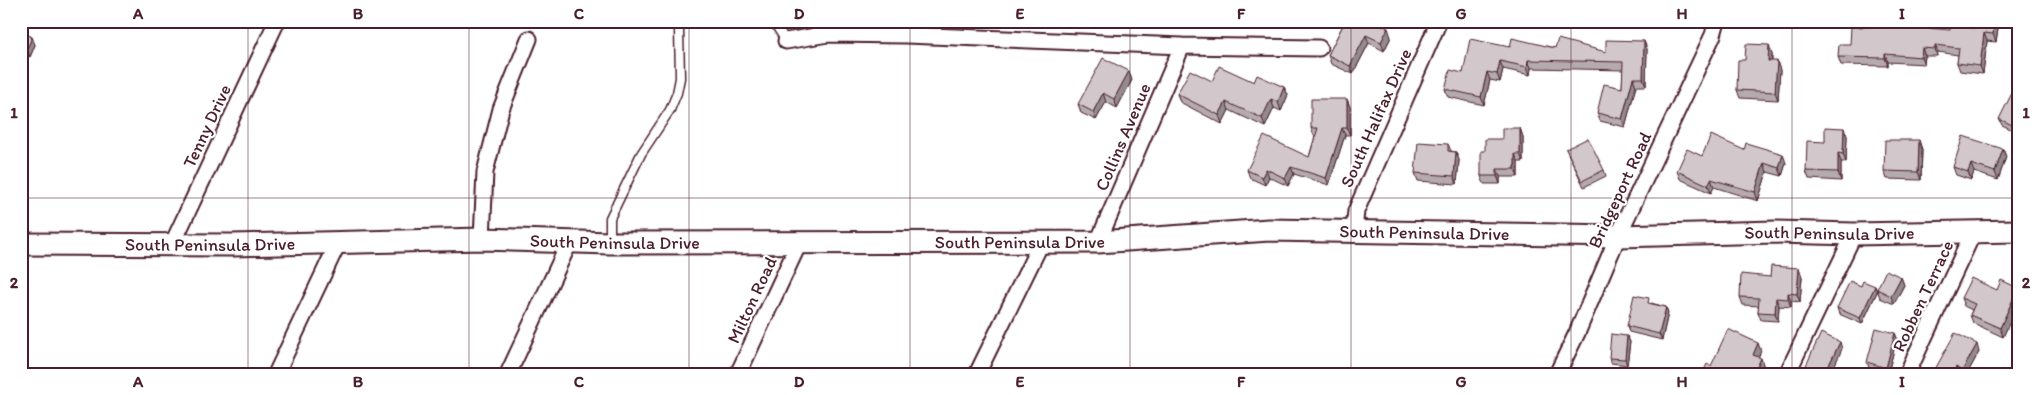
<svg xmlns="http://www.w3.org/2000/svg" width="2040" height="395" viewBox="0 0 2040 395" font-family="Itim,sans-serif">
  <rect width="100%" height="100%" fill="#fff"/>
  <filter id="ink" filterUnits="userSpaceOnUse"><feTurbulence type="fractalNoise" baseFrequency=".02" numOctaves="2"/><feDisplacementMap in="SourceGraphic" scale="10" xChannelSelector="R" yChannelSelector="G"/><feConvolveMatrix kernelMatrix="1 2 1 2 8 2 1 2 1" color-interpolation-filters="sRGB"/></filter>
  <g filter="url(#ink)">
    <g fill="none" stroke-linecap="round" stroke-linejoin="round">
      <g stroke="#4a1f2b" stroke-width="11">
        <path id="service" d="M773,21l13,20
          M610,241v-23l31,-64 29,-44 7,-17 3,-15 -1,-49 1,-8"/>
      </g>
      <g stroke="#4a1f2b" stroke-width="19">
        <path id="minor" d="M786,41l42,-7 78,1 276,11 137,2
          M1354,231l2,-20 83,-190
          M482,239l3,-67 16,-63 28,-70
          M1098,242l84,-196
          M172,245l104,-222
          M276,374l62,-131
          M508,374l62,-133
          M738,374l61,-131
          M977,374l65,-133
          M1557,374l20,-41 41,-97 95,-201 4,-14
          M1787,374l67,-140
          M1907,374l66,-141"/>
      </g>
      <g stroke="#4a1f2b" stroke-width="25">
        <g id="secondary">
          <path id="s1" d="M21,244l212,1 249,-6 128,4 488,-1 171,-12 349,6 158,-4 78,2 165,-3"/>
        </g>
      </g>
      <use href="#service" stroke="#fff" stroke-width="8"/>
      <use href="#minor" stroke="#fff" stroke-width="15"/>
      <use href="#secondary" stroke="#fff" stroke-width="21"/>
    </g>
    <path fill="#b5abaf" stroke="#4a1f2b" d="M21,21h9l-5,12 7,4 3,8 -5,12 -9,-4z
      M1345,21l46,16 -7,14 -15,-8 -16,31 -22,-10 -3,-9z
      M1975,21h21l2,7 -2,14 -9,-1 -4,33 -23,-3 -3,-8 1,-8 -20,-3 -1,4h-12l-1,8 -36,-2v4l-47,-1 -3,-8 12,-13 100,-14 24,-2z
      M1644,41l3,8 -1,37h-10l-11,41 -25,-6 -3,-8 25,-25 1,-18 -92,-2 -1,7 -27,-6 -3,13 -10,-2 -6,25 -36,-8 -3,-8 18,-16 47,-26 45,1 51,4z
      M1772,54v7l8,9 -2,30 -38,-2 -3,-8 8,-30z
      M1132,80l-15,28 -11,-6 -10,18 -15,-7 -3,-9z
      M1212,81l42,1 30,5 4,8 -7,16 -7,-3 -9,19 -36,-17 -7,14 -42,-22 -3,-8z
      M2019,97v36l-17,-8 -3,-6z
      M1347,99l3,8v28h-5l-16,50 -35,-11 -6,12 -19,-9 -4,8 -15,-7 -3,-8 62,-13 6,-21h-1l-3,-8z
      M1520,128l3,9v25h-5v15h-18v7h-16l-3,-8 4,-25 17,-12z
      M1844,128l3,8 -1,26h-5v19l-32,-2 -3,-8 19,-29z
      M1448,144l3,7 5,1 3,8 -2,24 -39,-3 -3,-8z
      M1566,149l38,21 2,6 -22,11z
      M1922,149l-1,31 -34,-1 -3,-8z
      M2003,149l3,8 -8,23 -24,-8 -3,8 -15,-5 -3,-8z
      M1744,150l42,13 -4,13 -15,-4 -9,29 -44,-14 -3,6 -31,-14 -3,-8z
      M1799,268l3,9 -2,25 -9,-1v6l-12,-1 -1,15 -17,-1 -3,-8 1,-6 -16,-1 -3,-8 30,-20z
      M1901,277l3,8 -10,19 -14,-6 -3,-9z
      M1861,286h14l2,6 -15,32 -23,-10 -2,-6z
      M2018,288l1,14 -16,35 -30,-14 -3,-8 2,-5 -8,-4 -3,-8 36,-8z
      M1651,303l15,4 2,6 -6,27 -33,-8 -2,-6z
      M1895,333l2,5 -9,35 -19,-5 -2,-6z
      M1627,336l3,6 -3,23 -16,-2 -2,-5z
      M1979,352l-12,22h-34v-1z"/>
    <path fill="#938b8e" stroke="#4a1f2b" d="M24,21h6l-8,18 -1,-3v-9z
      M1995,21l3,7 -2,14 -3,-8z
      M1388,28l3,9 -7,14 -3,-9z
      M1984,33l3,8 -4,33 -3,-8z
      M1366,35l3,8 -16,31 -3,-8z
      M32,37l3,8 -5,12 -3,-8z
      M1644,41l3,8 -1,37 -3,-8z
      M1769,45l3,9 -1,15 -3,-8z
      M1935,45l3,7 -1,4 -2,-7z
      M1922,48l3,8 -1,8 -3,-7z
      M1885,54l3,8v4l-3,-8z
      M1528,60l3,8 -1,7 -3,-8z
      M1500,61l3,8 -3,13 -3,-8z
      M1777,61l3,9 -2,30 -3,-8z
      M1129,71l3,9 -15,28 -3,-9z
      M1487,72l3,8 -6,25 -3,-8z
      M1633,78l3,8 -11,41 -3,-8z
      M1284,87l4,8 -7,16 -3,-9z
      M1103,93l3,9 -10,18 -3,-8z
      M1271,99l3,9 -9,19 -3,-9z
      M1347,99l3,8v28l-3,-7z
      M1226,102l3,8 -7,14 -3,-9z
      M1342,128l3,7 -16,50 -3,-7z
      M1520,128l3,9v25l-3,-8z
      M1844,128l3,8 -1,26 -3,-8z
      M1919,140l3,9 -1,31 -3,-8z
      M2003,149l3,8 -8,23 -3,-8z
      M1456,152l3,8 -2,24 -3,-8z
      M1838,153l3,9v19l-3,-9z
      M1515,154l3,8v15l-3,-8z
      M1783,154l3,9 -4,13 -3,-8z
      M1764,163l3,9 -9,29 -3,-9z
      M1971,164l3,8 -3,8 -3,-8z
      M1291,167l3,7 -6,12 -3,-8z
      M1266,169l3,8 -4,8 -3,-8z
      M1497,169l3,8v7l-3,-8z
      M1711,179l3,8 -3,6 -3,-8z
      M1799,268l3,9 -2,25 -3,-8z
      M1901,277l3,8 -10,19 -3,-8z
      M1875,286l2,6 -15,32 -2,-6z
      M2018,288l1,14 -16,35 -3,-9z
      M1788,293l3,8v6l-3,-8z
      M1776,298l3,8 -1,15 -3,-8z
      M1666,307l2,6 -6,27 -3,-6z
      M1895,333l2,5 -9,35 -2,-5z
      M1627,336l3,6 -3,23 -2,-6z
      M1840,342l2,7 -11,25h-3l-1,-5z
      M1758,343l3,8 -5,12 -3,-8z
      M1977,344l2,8 -12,22h-4l-1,-3z
      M1761,358l3,9 -4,7h-6z
      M1956,367l2,7h-6z"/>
    <path fill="#d2c7cb" stroke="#4a1f2b" d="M1345,21h29l14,7 -7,14 -15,-7 -16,31 -22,-11z
      M1975,21h20l-2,13 -9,-1 -4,33 -23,-3 2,-15 -24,-3v4l-13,-1 -1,9 -36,-3v4l-47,-1 1,-13h11l1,-17 51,-1 48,4 1,-5 23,3z
      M21,32l11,5 -5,12 -6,-3z
      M1512,38l43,10 3,-9 48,13v-12l38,1 -1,37h-10l-11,41 -25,-6 7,-29 18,4 1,-26 -95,-2 -1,7 -27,-6 -3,13 -10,-2 -6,25 -36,-8 5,-19 13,3 7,-34 40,8z
      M1746,44l23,1 -1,16h9l-2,31 -38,-2 1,-30h7z
      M1103,58l26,13 -15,28 -11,-6 -10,19 -15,-8z
      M1219,66l35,16 3,-7 27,12 -6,15 -7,-3 -9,19 -36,-16 -7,13 -42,-21 13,-24 22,11z
      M2012,93l7,4v31l-20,-9z
      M1311,99h36v29h-5l-16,50 -35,-11 -6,11 -19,-9 -4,8 -15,-7 17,-34 45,21 9,-29h-7z
      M1825,127l19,1 -1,26 -5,-1v19l-32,-1 1,-30 18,1z
      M1502,128h18v26h-5v15h-18v7h-16v-25h4v-12h17z
      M1711,135l33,15 2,-7 37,11 -4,14 -15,-5 -9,29 -44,-13 -3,6 -31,-14 10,-22 15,7z
      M1963,136l40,13 -8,23 -24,-8 -3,8 -15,-5z
      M1588,138l16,32 -22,11 -16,-32z
      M1885,140h34l-1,32 -34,-1z
      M1418,142l30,2v7l8,1 -2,24 -39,-3z
      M1771,266l28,2 -2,26 -9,-1v6l-12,-1 -1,15 -17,-1 1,-14 -19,-1 1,-23 29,3z
      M1886,270l15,7 -10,19 -14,-7z
      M1971,278l26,12 4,-10 17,8 -18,40 -30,-13 5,-11 -14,-6z
      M1850,281l11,5 2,-5 12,5 -15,32 -23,-10z
      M1634,295l15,3 -1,5 18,4 -7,27 -32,-8z
      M1876,328l19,5 -9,35 -19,-6z
      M1728,329l30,14 -5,12 8,3 -7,16h-52l5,-10 4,2z
      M1821,333l19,9 -13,27 3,1 -2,4h-26z
      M1955,333l22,11 -15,27 -6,-4 -4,7h-18l-1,-1z
      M1611,334l16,2 -2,23 -16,-1z"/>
  </g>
  <path fill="none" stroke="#4a1f2b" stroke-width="1" stroke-opacity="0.55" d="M248,21v353M469,21v353M689,21v353M910,21v353M1130,21v353M1351,21v353M1571,21v353M1792,21v353M21,198h1998"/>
  <g text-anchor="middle" stroke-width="4.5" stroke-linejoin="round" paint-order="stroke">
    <g font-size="18" fill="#4a1f2b" stroke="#fff">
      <text transform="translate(1376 118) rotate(-66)" y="6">South Halifax Drive</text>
      <text transform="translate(207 126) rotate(-65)" y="6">Tenny Drive</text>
      <text transform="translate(1123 137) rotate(-67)" y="6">Collins Avenue</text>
      <text transform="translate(1620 190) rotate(-65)" y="6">Bridgeport Road</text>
      <text dy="6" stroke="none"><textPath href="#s1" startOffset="1404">South Peninsula Drive</textPath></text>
      <text dy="6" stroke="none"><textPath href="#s1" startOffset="1809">South Peninsula Drive</textPath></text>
      <text dy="6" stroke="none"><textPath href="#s1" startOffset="594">South Peninsula Drive</textPath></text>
      <text dy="6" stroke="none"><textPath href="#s1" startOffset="999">South Peninsula Drive</textPath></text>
      <text dy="6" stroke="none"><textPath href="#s1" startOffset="189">South Peninsula Drive</textPath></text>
      <text transform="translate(1923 296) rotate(-65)" y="6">Robben Terrace</text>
      <text transform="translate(752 300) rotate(-65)" y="6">Milton Road</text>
    </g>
  </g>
  <rect width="2040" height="395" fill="none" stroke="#fff" stroke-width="55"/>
  <rect x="28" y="28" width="1984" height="340" fill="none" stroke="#4a1f2b" stroke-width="2"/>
  <g font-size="16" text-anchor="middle" font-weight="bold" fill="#4a1f2b">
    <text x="138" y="19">A</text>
    <text x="358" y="19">B</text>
    <text x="579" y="19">C</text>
    <text x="799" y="19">D</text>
    <text x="1020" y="19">E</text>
    <text x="1241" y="19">F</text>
    <text x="1461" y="19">G</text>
    <text x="1682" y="19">H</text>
    <text x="1902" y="19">I</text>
    <text x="14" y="118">1</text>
    <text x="2026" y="118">1</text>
    <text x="14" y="288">2</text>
    <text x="2026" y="288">2</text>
    <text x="138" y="387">A</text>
    <text x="358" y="387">B</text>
    <text x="579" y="387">C</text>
    <text x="799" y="387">D</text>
    <text x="1020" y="387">E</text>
    <text x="1241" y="387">F</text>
    <text x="1461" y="387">G</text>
    <text x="1682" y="387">H</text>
    <text x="1902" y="387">I</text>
  </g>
</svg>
